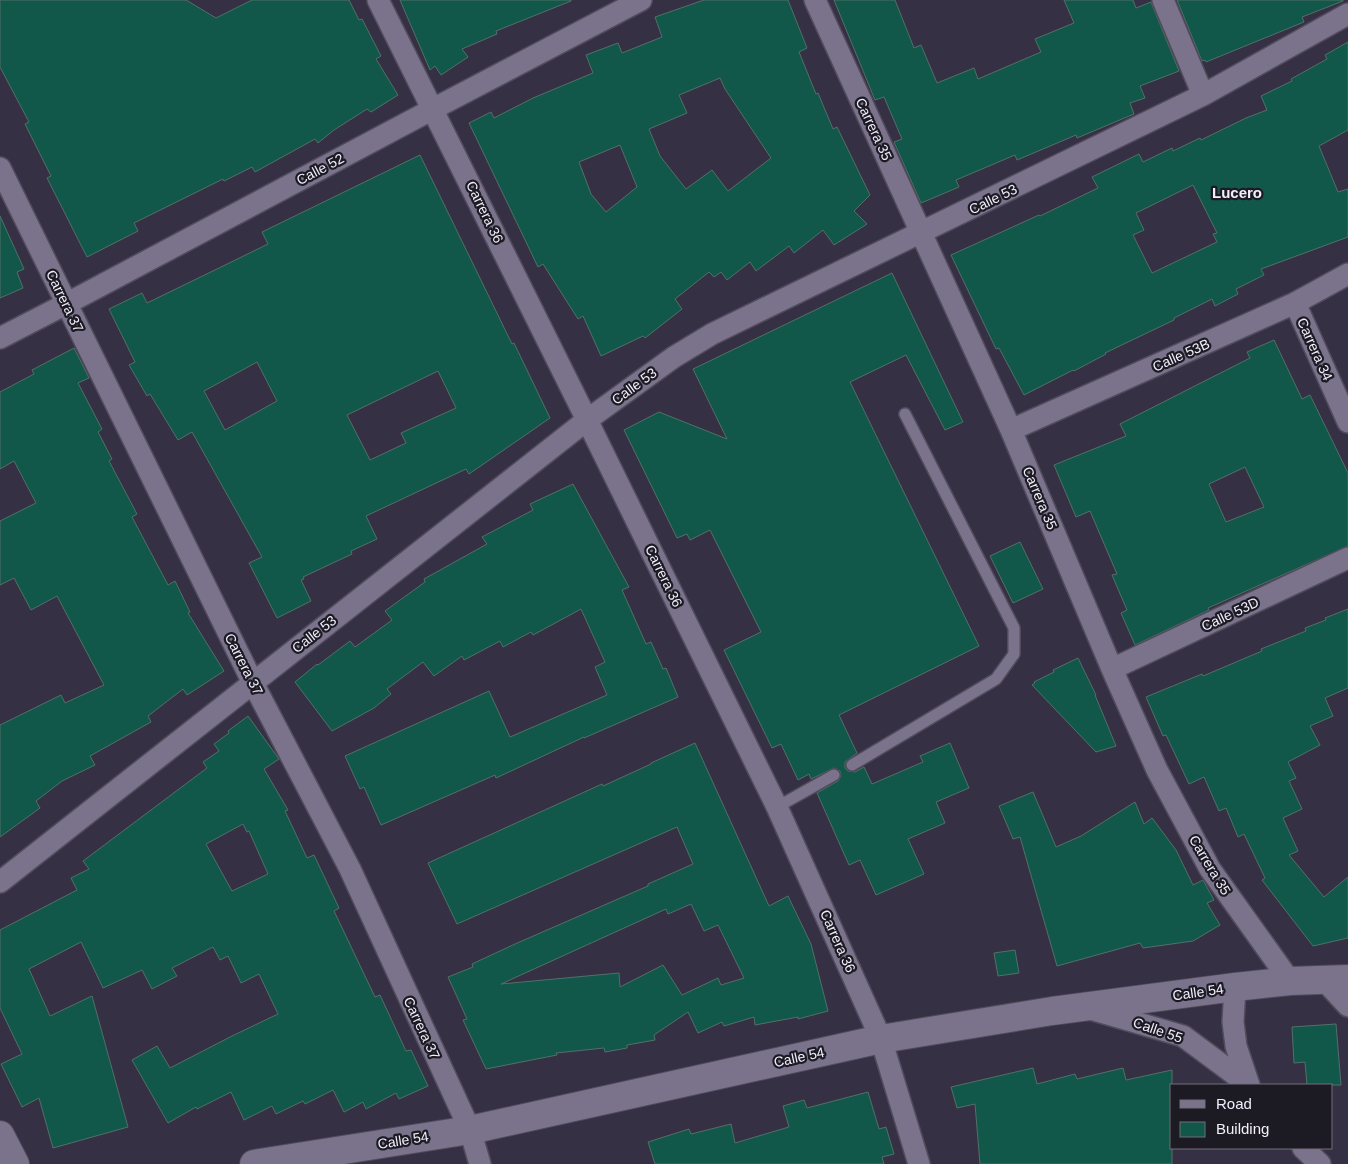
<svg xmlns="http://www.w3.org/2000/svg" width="1348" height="1164" viewBox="0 0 1348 1164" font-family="Arial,sans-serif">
  <rect width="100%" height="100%" fill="#363044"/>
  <path fill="#11574a" stroke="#527068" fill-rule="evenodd" d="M0,0h186l30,18 36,-18h97l10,20 3,-1 19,37 -5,3 22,36 -27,17 -4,-3 -33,21 -16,13 -3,-4 -60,33 -3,-5 -28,14 -1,-2 -89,44 4,8 -51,26 -40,-79 4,-2 -26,-52 4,-2 -29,-55z
    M400,0h171v1l-75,30 1,3 -35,15 6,8 -27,18 -6,-9 -5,4z
    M704,0h84l19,48 -8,4 17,42 2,-1 15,36 4,-2 33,68 -16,16 13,13 -33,21 -11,-15 -29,23 -5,-7 -33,25 -6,-9 -23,18 -6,-8 -7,5 -5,-5 -34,27 7,10 -37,29 -2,-2 -42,20 -18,-40 -5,3 -35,-55 -5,3 -69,-144 22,-11 3,6 39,-20 60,-25 -7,-18 32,-12 4,10 40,-16 -7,-20zM720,78l5,11 46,69 -43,33 -16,-21 -26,19 -26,-33 -11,-27 38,-16 -8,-18zM620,145l17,42 -31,25 -15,-18 -12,-32z
    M834,0h61l19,48 7,-3 16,38 37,-15 4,11 63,-27 -6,-13 39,-16 -10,-23h69l3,8 15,-6 28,69 -39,15 5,12 -15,5 4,11 -57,24 -1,-3 -59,25 -2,-5 -59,25 3,7 -38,16 -27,-61 8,-3 -18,-42 -9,3z
    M1177,0h166v1l-41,16 2,5 -98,40 -1,-2 -3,1z
    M1348,42v88l-29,16 19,46 10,-3v48l-87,32 3,6 -28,14 2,5 -23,12 -3,-7 -38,19v2l-69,33 1,1 -32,17 -1,-1 -49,25 -25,-47 -3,1 -45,-94 88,-40 1,1 58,-28 -6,-11 47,-23 4,8 29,-14 1,3 27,-13 1,2 45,-22 21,-8 -6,-14 31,-15 -1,-2 36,-20 -2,-4zM1193,185l24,48 -4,1 4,8 -65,31 -19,-38 11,-5 -8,-17z
    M420,155l92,189 2,-1 36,75 -81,56 -3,-5 -100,47 11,23 -26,12 1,3 -49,23 1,2 -3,1 10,21 -34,17 -28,-55 13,-6 -70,-125 -14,8 -28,-46 -3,2 -18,-31 6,-3 -26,-53 33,-16 5,10 72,-35 49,-24 -6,-12zM257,362l20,39 -52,29 -21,-39zM438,371l18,37 -55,25 5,10 -36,17 -23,-45z
    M0,216l24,53 -7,3 6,16 -23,10z
    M892,273l71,149 -18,8 -39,-75 -56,27 129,264 -140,69 18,38 -12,9v6l3,3 7,1 9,-5 8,17 51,-22 -3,-6 30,-13 19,45 -33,14 9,21 -37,16 16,35 -48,21 -16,-35 -11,5 -32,-72 21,-12 3,-5 -1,-5 -6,-3 -23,11 -2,-5 -11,6 -17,-36 -9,4 -48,-98 37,-18 -51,-102 -20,10 -3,-6 -10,4 -53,-108 35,-18 68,27 -34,-70z
    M1274,340l28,59 8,-4 38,78v73l-140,62 1,2 -74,35 -14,-32 6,-3 -15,-35 5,-1 -27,-63 -14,6 -22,-52 72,-29 -6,-12 130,-66 -3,-6zM1245,467l19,40 -38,15 -17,-38z
    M74,348l15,30 -11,5 24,46 -4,3 14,27 -3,2 28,53 -5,3 36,68 7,-4 15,31 -2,1 36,58 -37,24 -4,-6 -35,27 3,6 -61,34 5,9 -33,16 -26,20 4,7 -40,29v-112l61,-30 4,8 39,-18 -47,-89 -26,14 -17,-32 -14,7v-64l36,-18 -22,-42 -14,8v-77l34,-18 -2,-4z
    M573,484l56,103 -7,3 24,54 5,-2 12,27 3,-1 12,29 -94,41v-1l-88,41 -1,-3 -114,50 -17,-38 -4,2 -15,-33 144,-65 21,46 97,-42 -12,-28 10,-5 -24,-53 -48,26 -2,-3 -28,15 -3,-6 -36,19 -2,-4 -28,20 -11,-14 -36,27 4,5 -17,14 -42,23 -37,-49 22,-18 1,1 32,-24 5,6 37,-27 -7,-9 40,-29 -1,-3 63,-35 -5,-7 51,-27 -3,-6z
    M1020,542l23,47 -30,14 -23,-47z
    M1348,609v79l-23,10 8,18 -23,10 10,19 -32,17 8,16 -7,3 13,28 -19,9 15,33 -9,4 35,42 24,-20v61l-35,8 -51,-66 3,-2 -21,-44 -6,3 -12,-29 -7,3 -15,-34 -15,7 -23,-49 -3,1 -17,-39 56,-23 1,2 59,-25 -1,-2 45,-18 -1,-3 21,-8 -1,-2z
    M1078,658l18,37h-1l21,51 -20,6 -64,-67 3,-2 -1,-1 20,-10 -1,-2z
    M248,716l31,43 -15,10 24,41 -3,1 22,47 7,-3 25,53 -5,3 41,86 5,-2 26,56 5,-1 17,36 -29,13 -3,-6 -30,16 -3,-7 -19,10 -11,-22 -28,14 -2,-3 -27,13 -4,-8 -28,14 -13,-28 -34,17 -1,-2 -28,16 -36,-63 25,-14 13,22 62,-32 46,-22 -19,-40 -18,9 -13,-27 -8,4 -7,-13 -41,21 5,8 -25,13 -10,-19 -39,18 -22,-46 -52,27 21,47 42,-20 36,131 -75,21 -14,-50 -17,9 -21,-43 21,-10 -22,-46v-78l77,-40 -6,-12 18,-9 -6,-8 124,-93 -4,-6 16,-11 -5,-7 15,-11 -1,-2zM243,824l4,8 2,-1 19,43 -36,17 -26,-47z
    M695,743l74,163 19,-10 23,48 17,67 -30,8v-2l-43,8 -1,-8 -30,9 -2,-4 -24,11 -10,-21 -34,23 1,5 -28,5v3l-22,4 -1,-4 -48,5 1,2 -71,14 -23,-49 4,-1 -19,-42 25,-10 -1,-3 43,-20 133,-58v-2l45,-20 -16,-37 -220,97 -29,-61 174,-79 1,2 48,-22v-1zM691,904l13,27 14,-6 26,53 -23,7 -3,-7 -36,17 -19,-30 -43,22 -1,-14 -118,11 165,-75 2,5z
    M1033,792l23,55 25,-11 54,-34 9,22 8,-6 24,32 17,35 10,-5 11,20 -7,3 13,22 -27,16 -50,7 -3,-5 -83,23 -37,-129 -7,2 -14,-33z
    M1015,950l4,23 -21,3 -4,-23z
    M1336,1024l5,61h-34l-2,-23 -11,1 -2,-36z
    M1033,1068l4,16 38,-10 2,5 46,-11 3,12 46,-10v94h-192l-5,-60 -18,4 -6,-21z
    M868,1092l11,37 7,-2 8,27 -12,3 2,7h-229l-7,-22 41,-13 2,5 40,-10 4,19 54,-16 -6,-21 21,-6 3,8z"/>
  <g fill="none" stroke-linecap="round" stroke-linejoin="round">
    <g stroke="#514b5c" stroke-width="14">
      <path id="lane" d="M852,765l144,-86 18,-25v-26l-109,-214
        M777,807l57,-32"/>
    </g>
    <g stroke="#514b5c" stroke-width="24">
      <path id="street" d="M378,0l209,420 190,387 104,232 38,125
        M815,0l196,430 101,239 45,101 53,99 80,112
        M1163,0l40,95
        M0,168l253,515 97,186 120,261 10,34
        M1295,303l53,119
        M0,338l66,-34 367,-195 208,-109
        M1011,430l284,-127 53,-29
        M1112,669l236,-111
        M0,882l587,-462 87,-63 38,-23 491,-239 145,-81
        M1324,980l24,26
        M1235,987l-2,35 3,24 13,39
        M1090,1009l93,27 66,49
        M1303,1148l17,16"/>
    </g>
    <g stroke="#514b5c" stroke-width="30">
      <path id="secondary" d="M0,1135l15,29
        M254,1164l216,-34 411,-91 171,-28 183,-24 55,-6 58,-2"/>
    </g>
    <use href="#lane" stroke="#7a738b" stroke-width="11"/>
    <use href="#street" stroke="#7a738b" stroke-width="21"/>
    <use href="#secondary" stroke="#7a738b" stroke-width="28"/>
  </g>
  <g text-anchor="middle" stroke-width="4.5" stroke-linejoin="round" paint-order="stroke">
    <g font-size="14" fill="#f2eefc" stroke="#1c1a23">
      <text transform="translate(874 129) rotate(65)" y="5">Carrera 35</text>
      <text transform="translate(320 169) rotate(-28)" y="5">Calle 52</text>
      <text transform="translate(993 199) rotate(-26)" y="5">Calle 53</text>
      <text transform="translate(485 212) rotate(64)" y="5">Carrera 36</text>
      <text transform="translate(65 301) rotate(64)" y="5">Carrera 37</text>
      <text transform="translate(1315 349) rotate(66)" y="5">Carrera 34</text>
      <text transform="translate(1181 355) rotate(-24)" y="5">Calle 53B</text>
      <text transform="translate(634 386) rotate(-36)" y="5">Calle 53</text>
      <text transform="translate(1040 498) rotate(67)" y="5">Carrera 35</text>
      <text transform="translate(664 576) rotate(64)" y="5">Carrera 36</text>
      <text transform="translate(1230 614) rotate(-25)" y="5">Calle 53D</text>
      <text transform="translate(314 634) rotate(-38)" y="5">Calle 53</text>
      <text transform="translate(244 664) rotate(63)" y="5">Carrera 37</text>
      <text transform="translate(1210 865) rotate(59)" y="5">Carrera 35</text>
      <text transform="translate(838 941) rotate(66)" y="5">Carrera 36</text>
      <text transform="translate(1198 992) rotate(-8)" y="5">Calle 54</text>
      <text transform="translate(422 1028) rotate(65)" y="5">Carrera 37</text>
      <text transform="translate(1158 1030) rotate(19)" y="5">Calle 55</text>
      <text transform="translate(799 1057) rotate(-12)" y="5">Calle 54</text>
      <text transform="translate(403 1140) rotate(-9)" y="5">Calle 54</text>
    </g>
    <g font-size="15" font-weight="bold" fill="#f2eefc" stroke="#1c1a23">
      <text x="1237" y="198">Lucero</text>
    </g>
  </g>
  <rect x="1170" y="1084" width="162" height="65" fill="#1c1a23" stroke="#726f7a"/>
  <rect x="1180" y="1100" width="25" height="8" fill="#7a738b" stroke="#726f7a"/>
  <text x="1216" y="1109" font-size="15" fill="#f2eefc">Road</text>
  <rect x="1180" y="1122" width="25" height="15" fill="#11574a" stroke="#726f7a"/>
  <text x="1216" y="1134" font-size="15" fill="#f2eefc">Building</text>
</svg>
